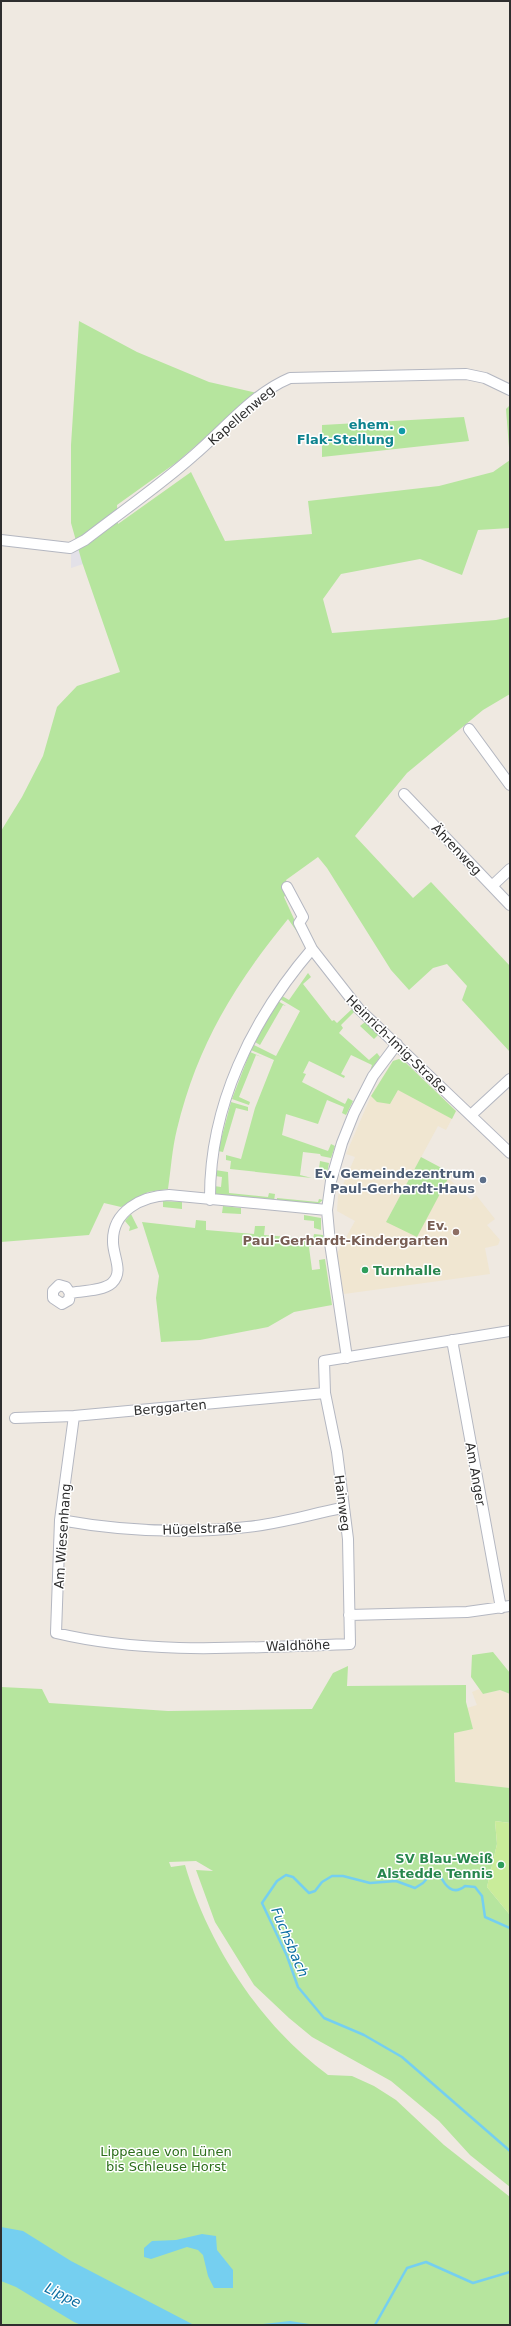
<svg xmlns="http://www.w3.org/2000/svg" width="511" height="2326" viewBox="0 0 511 2326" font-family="'DejaVu Sans',sans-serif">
  <rect width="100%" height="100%" fill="#efe9e1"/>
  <path fill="#e3e1e8" d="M92,544l10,14 -31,10v-15z"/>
  <path fill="#f0e6d1" d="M399,1059l7,4 50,48 -10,19 -8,-4 -52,96 62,-44 23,22 5,-5 19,24 -8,6 13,15 -2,5 -13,3 5,26 -146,20 -10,-35 21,-38 -18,-10 1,-15 17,-39 -9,-3 25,-58 22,-35z
    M479,1689l4,5 17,-4 10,4v94l-55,-6 -1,-50 19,-3 -6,-21 10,-3 -5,-13z"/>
  <path fill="#b6e59e" d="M79,321l58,31 72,30 48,11 -80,69 -60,43 1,19 73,-52 34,69 87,-7 -4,-33 131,-15 54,-14 17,-12 -4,-51 4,-4v123l-32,2 -16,45 -42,-16 -79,15 -18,25 9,34 164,-13 14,-3v77l-27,16 -76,63 -52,63 58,62 18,-16 79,84v86l-48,-52 5,-14 -20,-22 -14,4 -24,22 -18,-20 -64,-102 -9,-11 -32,23 4,9 -6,8 21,46 -17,-24c-54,66 -91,127 -111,210 -5,20 -6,40 -9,60l-20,3 -27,15 -17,-4 -15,32 -88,7v-411l21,-34 21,-41 14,-49 20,-21 43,-14 -38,-110 -11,-39v-78z
    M464,417l5,24 -147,16v-32z
    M308,973l3,4 -8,7 29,37 2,-1 3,3 15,-14 3,2 -14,14 2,3 -4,5 30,27 8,-7 3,4 -10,14 2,-6 -21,-10 -10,19 4,2 -1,2 -35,-17 -6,12 3,1 -4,8 43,22 3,-6 5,3 -7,14 -4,-2 2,-6 -17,-7 -9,24 -32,-10 -4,21 46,16 3,-7 4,2 -4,12 -10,-2 -1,-2 -17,-2 -3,23 12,3 -82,-9 1,-8 -5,-1v-5l15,4 14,-51 19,-48 -23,-10 3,-5 22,11 24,-45 -20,-12 2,-3 7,4z
    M278,1001l8,5 -3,-1 -23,40 -5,-3z
    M365,1022l13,13 -4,4 -14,-13z
    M250,1052l12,5 -6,-2 -17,42 11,5 -1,3 -17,-6z
    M399,1059l7,4 50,48 -4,8 -54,-29 -8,14 -13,-2 -6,-6 22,-35z
    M231,1102l17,5v4l-12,-3 -13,44 -5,-1z
    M421,1157l30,16 -34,64 -31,-15z
    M320,1161l9,2 -3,16 -13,-1 5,-1z
    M215,1170l13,2 1,21 39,4 1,-4 6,1 -1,7 -57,-6 -4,-3 1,-6 7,1 1,-10 -7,-1z
    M277,1198l41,4 1,-3 4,1 -6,5 -40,-4z
    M163,1201l19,1v7l-19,-2z
    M223,1206l18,2v6l-19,-1z
    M131,1214l7,14 -9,3 1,-4 -5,-6z
    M304,1215l17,3v12l-7,-2v-7l-10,-1z
    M196,1220l10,1v9l48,4 1,-8h10l-1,9 49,4 1,-5 9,1 1,9 -15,3 3,23 8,-1 -1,-9 6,-1 7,46 -38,7 -26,15 -68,13 -39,2 -5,-44 3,-22 -17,-54 53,6z
    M493,1652l17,21v21l-10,-4 -17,4 -12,-17 1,-22z
    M348,1666l-1,20 119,-1v17l7,27 -19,4 1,49 55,6v35l-15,-2 2,23 -10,43 23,28v272l-40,-32 -31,-34 -48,-40 -79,-44 -23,-19 -35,-33 -39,-63 -19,-52 17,1 -17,-10 -27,1 2,5 14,-2c23,80 76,161 143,210l24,1 22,10 22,14 48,45 66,52v128h-509v-638l41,2 7,14 119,8 144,-2 21,-36z"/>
  <path fill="#c9ec9a" d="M495,1821l15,2v92l-23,-28 10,-43z"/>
  <path fill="#75cff0" d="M1,2227l22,4 48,30 123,64h-113l-7,-3 -58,-35 -15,-6z
    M202,2234l14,2 1,14 16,20v18h-19l-6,-12 -5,-21 -5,-5 -11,-3 -36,12 -7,-2v-9l8,-7 24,-1z
    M290,2321l26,4h-63z"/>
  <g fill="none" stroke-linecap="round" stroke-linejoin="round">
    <path stroke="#75cff0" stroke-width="2.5" d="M510,1928l-25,-11 -3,-21 -7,-9 -10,-1c-12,10 -20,0 -25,-11l-7,-3 -10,11 -8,5 -19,-7 -26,2 -27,-7h-11l-10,6 -7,9 -6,2 -16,-16 -7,-2 -9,6 -15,22 25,53 11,31 26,31 40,17 38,22 108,94
      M375,2325l32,-57 19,-6 47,21 37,-11"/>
    <g stroke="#b4b7c1" stroke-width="12">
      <path id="street" d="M1,540l69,8 15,-8c36,-28 74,-54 108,-84 31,-26 59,-62 97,-78l176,-4 19,4 25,12
        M469,729l41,56
        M404,794l106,111
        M492,886l18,-17
        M287,887l16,30 -4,6 13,26 47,60 151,144
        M471,1115l39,-36
        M210,1200c-1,-94 42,-181 102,-251
        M70,1293l-1,7 -7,4 -9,-6v-7l6,-6 7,2 4,6c12,-2 33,-2 42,-10 12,-11 1,-27 1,-41 -1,-31 29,-46 56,-47l158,15
        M452,1340l49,268
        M347,1358l-17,-115 -3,-33 4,-29 11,-38 12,-30 19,-37 24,-32
        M74,1416l-14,104 -4,113c96,23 196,14 294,11l-2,-105 -11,-87 -12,-59 -1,-32 186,-30
        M15,1418l59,-2 251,-23
        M60,1520c61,11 125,14 187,7 32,-3 64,-13 95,-19
        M349,1615l118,-3 43,-6"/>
    </g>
    <use href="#street" stroke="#fff" stroke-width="10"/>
  </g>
  <circle fill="#0f9aa8" stroke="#fff" stroke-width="1.5" cx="402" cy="431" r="4"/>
  <circle fill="#5c6f8a" stroke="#fff" stroke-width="1.5" cx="483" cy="1180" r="4"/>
  <circle fill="#8d6e63" stroke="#fff" stroke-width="1.5" cx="456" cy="1232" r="4"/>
  <g fill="#2e9e5b" stroke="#fff" stroke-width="1.5">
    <circle cx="365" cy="1270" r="4"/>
    <circle cx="501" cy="1865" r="4"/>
  </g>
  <g text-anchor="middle" stroke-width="3" stroke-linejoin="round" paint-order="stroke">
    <g font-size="13" fill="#2e2e2e" stroke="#fff">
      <text transform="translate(241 415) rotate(-41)" y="5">Kapellenweg</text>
      <text transform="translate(457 849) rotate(46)" y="5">Ährenweg</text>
      <text transform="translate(397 1044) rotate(44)" y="5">Heinrich-Imig-Straße</text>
      <text transform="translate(170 1407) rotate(-5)" y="5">Berggarten</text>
      <text transform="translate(476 1474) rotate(80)" y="5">Am Anger</text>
      <text transform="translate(343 1503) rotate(83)" y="5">Hainweg</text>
      <text transform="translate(202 1528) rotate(-2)" y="5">Hügelstraße</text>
      <text transform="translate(62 1536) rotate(-86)" y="5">Am Wiesenhang</text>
      <text transform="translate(298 1645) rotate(-2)" y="5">Waldhöhe</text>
    </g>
    <g font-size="13" font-weight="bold" fill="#0d838f" stroke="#fff" text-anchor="end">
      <text x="394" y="429">ehem.<tspan x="394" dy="15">Flak-Stellung</tspan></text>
    </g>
    <g font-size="13" font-weight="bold" fill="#4e5e75" stroke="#fff" text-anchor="end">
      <text x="475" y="1178">Ev. Gemeindezentrum<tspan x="475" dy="15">Paul-Gerhardt-Haus</tspan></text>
    </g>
    <g font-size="13" font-weight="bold" fill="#785e54" stroke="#fff" text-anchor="end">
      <text x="448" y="1230">Ev.<tspan x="448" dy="15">Paul-Gerhardt-Kindergarten</tspan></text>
    </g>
    <g font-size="13" font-weight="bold" fill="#27864d" stroke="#fff" text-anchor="start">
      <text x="373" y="1275">Turnhalle</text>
      <text x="493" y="1863" text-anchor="end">SV Blau-Weiß<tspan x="493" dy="15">Alstedde Tennis</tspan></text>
    </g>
    <g font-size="13" fill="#2c6e1b" stroke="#fff">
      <text x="166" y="2156">Lippeaue von Lünen<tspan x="166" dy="15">bis Schleuse Horst</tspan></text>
    </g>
    <g font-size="14" font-style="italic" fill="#0d6fa3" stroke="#fff">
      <text transform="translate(290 1942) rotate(67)" y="5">Fuchsbach</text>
      <text transform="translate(63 2295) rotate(26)" y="5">Lippe</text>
    </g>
  </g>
  <rect width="511" height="2326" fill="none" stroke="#2e2e2e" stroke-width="4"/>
</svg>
